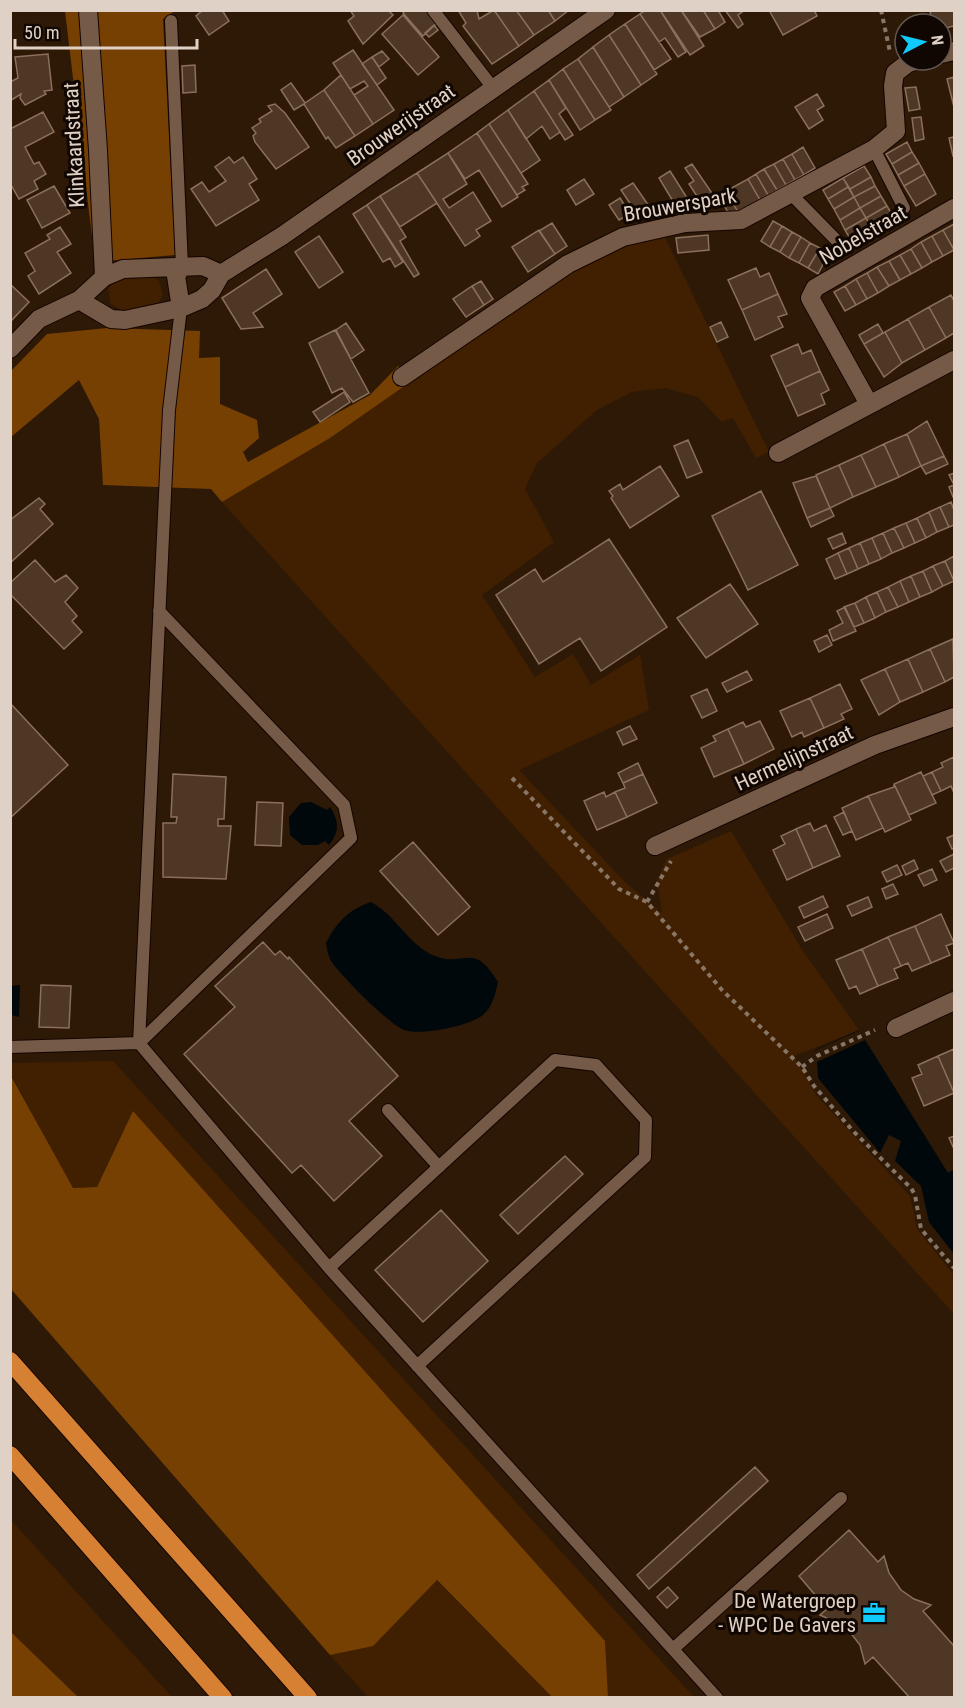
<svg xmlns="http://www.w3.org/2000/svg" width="965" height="1708" viewBox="0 0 965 1708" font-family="'Roboto Condensed',sans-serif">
  <rect width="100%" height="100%" fill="#2e1907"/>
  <path fill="#412001" d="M663,233l106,219 -13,6 -23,-40 -11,4 -24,-25 -33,-9 -33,4 -35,18 -60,53 -12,26 29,53 -72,53 53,82 38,-23 18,31 49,-30 9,55 -130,60 106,112 37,31 -5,-33 10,-21 64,-28 70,117 58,82 -65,26 23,40 93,100 7,33 37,46v39l-732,-812 108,-64 243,-170 52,-25z
    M154,277l5,4 4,13 -6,12 -32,6 -14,-8 -3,-15 9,-11z
    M113,1061l581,636h-86l-3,-56 -472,-530 -36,76 -25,1 -61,-114 -1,-11z
    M10,1520h1l161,177h-94l-67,-65z
    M436,1580l116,117h-184l-38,-42 43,-10z"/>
  <path fill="#774003" d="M65,11h110l-12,8 12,236 -80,7z
    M107,328l93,3 -1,27 21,-1v47l37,16 2,18 -16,14 5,10 122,-67 28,-29 18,12 -86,60 -108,64 -11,-13 -108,-4 -4,-66 -20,-39 -68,57v-66l36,-37z
    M10,1074l63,114 24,-1 36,-76 472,530 3,56h-56l-115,-117 -64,66 -43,9 -319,-366z
    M10,1632h1l67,65h-67z"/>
  <path fill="#01080c" d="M311,802l16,8 3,-3c9,14 10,24 -1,38l-4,-4 -7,4h-16l-12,-10 -1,-18 12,-14z
    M371,902c25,13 38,44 64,54 29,12 38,-16 63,26 -3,13 -5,24 -15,33 -13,11 -63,21 -79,15 -14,-5 -65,-56 -73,-69 -3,-5 -4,-12 -5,-18 11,-21 22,-33 45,-41z
    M20,985l-1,32 -8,-2 -1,-29z
    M859,1030l89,143 6,-4v85l-25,-32 -8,-36 -26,-25 6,-20 -12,-6 -9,18 -62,-75 -1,-15 2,-3 -4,-10z"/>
  <path fill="#2e1907" d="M860,1030l5,10 -46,21 -5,-10z"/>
  <path fill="#4e3724" stroke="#8b705c" stroke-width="1.5" d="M203,10h19l7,11 -20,14 -13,-19z
    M350,10h38l5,5 -30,29 -15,-23 6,-5z
    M406,10h20l11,13 -14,13 -20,-23z
    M458,10h19l2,9 15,-9 25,36 -27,18 -29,-38 3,-3z
    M494,10h22l18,25 -15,11z
    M516,10h32l7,11 -21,14z
    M548,10h21l-14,11z
    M646,10h14l26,42 -8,5 -13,-19 -6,4 -19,-28z
    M660,10h21l23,36 -14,9z
    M681,10h22l12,19 -15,8z
    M703,10h15l7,12 -10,7z
    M725,10h20l-7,5 5,9 -5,4z
    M769,10h45l3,6 -34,19z
    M930,10h24v16l-13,3v-5h-9z
    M640,14l31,45 -17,11 -29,-46z
    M403,15l36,42 -21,18 -36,-41z
    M625,24l32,50 -16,11 -32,-50z
    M434,25l4,5 -9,7 -4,-4z
    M609,35l32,50 -17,12 -31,-50z
    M593,47l31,50 -15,10 -31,-48z
    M353,50l41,60 -21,14 -19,-29 14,-9 -4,-5 -14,8 -17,-26z
    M382,51l7,8 -10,8 -7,-10z
    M48,54l4,36 -8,1 2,3 -21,11 -5,-7 1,-4 -11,7v-19l8,-4 -3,-21z
    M372,57l14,21 -9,7 -15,-21z
    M578,59l33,51 -16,10 -32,-51z
    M195,65l1,27 -13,1 -1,-27z
    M563,69l32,51 -15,10 -31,-50z
    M341,75l32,49 -18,12 -31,-46z
    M954,77v30l-7,-28z
    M549,80l17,28 -7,6 14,21 -8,5 -31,-49z
    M291,83l14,20 19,-13 31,46 -19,12 -8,-11 -2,2 -22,-35 -10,6 -13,-20z
    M916,87l4,22 -11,2 -4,-23z
    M534,91l26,41 -10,7 -8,-13 -16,13 -18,-29z
    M817,94l7,12 -7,4 6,10 -14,9 -14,-22z
    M275,104l10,9 24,34 -33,22 -21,-27 -2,-6 3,-3 -4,-5 9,-6 -2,-3 13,-8 -4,-5z
    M508,110l32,50 -19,13 -32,-49z
    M43,112l11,20 -29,15 9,17 5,-2 7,12 -12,7 4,8 -19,10 -9,-16v-54z
    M921,117l3,22 -9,2 -3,-23z
    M489,124l39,60 -6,3 3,3 -8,5 -40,-62z
    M477,133l41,64 -16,10 -23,-37 -14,9 -17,-26z
    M954,137v19h-1l-4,-18z
    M907,142l5,10 -20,12 -6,-10z
    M803,147l12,21 -11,7 -12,-21z
    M912,152l7,11 -21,12 -6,-11z
    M448,153l19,31 -24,15 6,9 24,-16 18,29 -15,9 4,6 -15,10 -48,-73z
    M792,154l12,21 -9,5 -12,-21z
    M229,157l5,6 9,-6 14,22 -8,5 10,16 -43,26 -25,-37 11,-7 7,10 17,-11 -11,-14z
    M783,159l12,21 -9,5 -12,-21z
    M919,163l6,11 -21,12 -6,-11z
    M692,164l24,35 -12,8 -15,-23 5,-3 -9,-13z
    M774,164l12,21 -9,5 -13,-21z
    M864,166l7,11 -21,12 -7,-11z
    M764,169l13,21 -9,5 -12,-21z
    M670,171l19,30 -12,7 -18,-30z
    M417,173l20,30 -37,24 -20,-31z
    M756,174l12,21 -8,5 -12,-21z
    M925,174l11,20 -20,12 -12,-20z
    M871,177l4,9 -21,11 -4,-8z
    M843,178l5,9 -20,12 -5,-9z
    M584,179l10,15 -18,11 -9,-15z
    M748,179l12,21 -22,12 -12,-21z
    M633,183l16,23 -12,8 -16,-24z
    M54,186l16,27 -28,15 -15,-28z
    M875,186l6,10 -21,12 -6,-11z
    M848,187l6,10 -20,12 -6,-10z
    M726,191l12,21 -7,5 -13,-21z
    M380,196l26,41 -6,4 19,33 -5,3 -47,-72z
    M881,196l6,10 -21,12 -6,-10z
    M854,197l6,11 -20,12 -6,-11z
    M620,198l10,16 -11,6 -10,-15z
    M367,205l36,57 -8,5 -5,-9 -7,4 -30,-48z
    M887,206l7,12 -21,12 -7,-12z
    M860,208l6,10 -21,12 -5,-10z
    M866,218l7,12 -21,12 -7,-12z
    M773,221l9,5 -12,21 -9,-6z
    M552,223l15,23 -12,8 -16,-23z
    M954,224v26l-11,-20z
    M782,226l10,6 -12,20 -10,-5z
    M60,227l11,17 -14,8 14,21 -32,21 -11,-18 7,-5 -10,-18 25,-14 -3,-4z
    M539,230l16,24 -27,18 -16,-25z
    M943,230l11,20 -11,6 -11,-20z
    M792,232l9,5 -12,21 -9,-6z
    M708,235l1,15 -31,3 -2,-15z
    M319,236l24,36 -24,16 -24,-36z
    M932,236l11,20 -11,6 -11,-20z
    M801,237l9,6 -11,20 -10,-5z
    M921,242l11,20 -10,6 -11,-19z
    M810,243l10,5 -12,20 -9,-5z
    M820,248l9,5 -11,21 -10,-6z
    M911,249l11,19 -11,6 -11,-19z
    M900,255l11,19 -11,6 -11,-19z
    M889,261l11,19 -11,6 -12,-19z
    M877,267l12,19 -11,7 -11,-20z
    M756,268l4,9 9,-4 9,21 -36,16 -14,-30z
    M266,269l16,25 -29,19 10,14 -22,2 -19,-31z
    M867,273l11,20 -11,6 -11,-20z
    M856,279l11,20 -11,6 -11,-19z
    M481,281l12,18 -9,6 -12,-19z
    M10,284l19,18 -19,20z
    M472,286l12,19 -18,12 -13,-18z
    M845,286l11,19 -11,6 -11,-19z
    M778,294l9,20 -9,3 5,10 -28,13 -13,-30z
    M951,295l3,6v32l-8,5 -17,-31z
    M929,307l17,31 -21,12 -17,-31z
    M908,319l17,31 -23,13 -17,-31z
    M721,322l7,15 -11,5 -7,-15z
    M346,323l18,27 -13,9 -15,-29z
    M878,324l5,9 -19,11 -5,-9z
    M335,330l34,63 -16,9 -11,-14 -10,5 -23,-50z
    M885,332l17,31 -18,14 -20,-33z
    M798,344l4,10 9,-4 9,21 -35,16 -14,-31z
    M820,371l9,19 -8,4 4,10 -27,12 -13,-29z
    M344,392l6,10 -30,20 -7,-10z
    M927,421l17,35 -23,10 -14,-32z
    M907,434l14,32 -22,11 -15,-33z
    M688,440l14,32 -15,6 -13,-32z
    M884,444l15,33 -23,10 -15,-32z
    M861,455l15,32 -23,10 -14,-32z
    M944,456l4,8 -22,10 -5,-8z
    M839,465l14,32 -23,11 -14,-33z
    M660,466l19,30 -49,32 -19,-30 2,-2 -4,-5 11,-7 3,6z
    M954,473v24h-1l-4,-10 5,-2 -5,-10z
    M816,476l14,32 -23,10 -14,-35z
    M761,491l37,74 -50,25 -36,-74z
    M39,498l6,6 -5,5 13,15 -43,39v-43z
    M951,502l3,8v15l-5,2 -9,-20z
    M940,507l9,20 -12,5 -8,-20z
    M830,508l4,8 -23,11 -4,-9z
    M929,512l8,20 -11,6 -9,-20z
    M917,518l9,20 -11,5 -9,-20z
    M906,523l9,20 -11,5 -10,-20z
    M894,528l10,20 -12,5 -9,-20z
    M842,533l4,10 -13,6 -5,-10z
    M883,533l9,20 -11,6 -9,-21z
    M872,538l9,21 -12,5 -9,-21z
    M609,539l58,88 -66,44 -21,-33 -41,26 -43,-69 39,-26 8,13z
    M860,543l9,21 -11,5 -9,-21z
    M849,548l9,21 -11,5 -9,-21z
    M838,553l9,21 -12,5 -9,-20z
    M954,556v25l-9,-20z
    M35,560l20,22 11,-7 12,13 -13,14 12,14 -5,5 10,11 -18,17 -54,-55v-11z
    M945,561l9,20 -11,5 -10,-20z
    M933,566l10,20 -11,6 -9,-21z
    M923,571l9,21 -12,5 -9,-21z
    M911,576l9,21 -11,5 -9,-21z
    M900,581l9,21 -11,5 -10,-20z
    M730,584l28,40 -52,34 -29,-40z
    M888,587l10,20 -12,5 -9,-20z
    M877,592l9,20 -11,6 -9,-21z
    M866,597l9,21 -11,5 -9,-20z
    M855,603l9,20 -10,4 -10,-20z
    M845,607l11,24 -23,10 -4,-11 14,-7 -6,-12z
    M827,635l5,10 -13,7 -5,-11z
    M953,639l1,38 -9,5 -15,-33z
    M930,649l15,33 -22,10 -15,-33z
    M908,659l15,33 -23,10 -15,-33z
    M885,669l15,33 -21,13 -18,-35z
    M747,671l5,9 -25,12 -5,-9z
    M840,684l12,25 -11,5 3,5 -20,9 -14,-30z
    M707,689l10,22 -15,7 -11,-22z
    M810,698l14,30 -20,9 -2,-5 -10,5 -12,-26z
    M10,703l58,62 -58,53z
    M760,721l14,28 -30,15 -16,-35 15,-7 3,5z
    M630,726l7,13 -14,6 -6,-13z
    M728,729l16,35 -30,13 -13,-29 15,-7 -3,-5z
    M954,757v36l-3,-7 -10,5 -9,-19 11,-5 -2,-4z
    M638,763l5,11 -20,9 -5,-10z
    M921,772l15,31 -27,12 -15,-31z
    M932,772l9,19 -9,4 -9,-19z
    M173,774l53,3 -2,42h-6v7h13l-5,53 -63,-2v-54h13l1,-6h-6z
    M643,774l14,29 -30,14 -12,-25 10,-4 -2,-5z
    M894,784l17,36 -26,12 -17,-36 26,-9z
    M604,792l2,5 9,-5 12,25 -30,13 -13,-29z
    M868,796l15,32 -27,12 -14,-32z
    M257,802l26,1 -2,43 -26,-1z
    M844,812l8,19 -9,4 -9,-18z
    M810,823l4,8 12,-6 14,31 -27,12 -17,-39z
    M796,829l17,39 -26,12 -14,-30 12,-6 -4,-8z
    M954,835v13l-2,1 -5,-11z
    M413,842l57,65 -32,28 -58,-64z
    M954,854v14l-8,4 -6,-11z
    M914,860l4,9 -12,6 -4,-9z
    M897,865l5,10 -15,7 -5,-10z
    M932,869l5,11 -13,6 -6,-11z
    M893,884l5,10 -12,5 -4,-10z
    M823,896l5,11 -24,11 -5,-11z
    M868,897l4,10 -20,9 -5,-10z
    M827,914l6,14 -28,13 -7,-14z
    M941,914l13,29 -8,3 4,9 -19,8 -16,-37z
    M915,926l16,37 -19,8 -4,-8 -7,3 -13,-29z
    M888,937l13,29 -7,3 4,9 -20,8 -16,-37z
    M263,942l12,13 5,-4 8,8 1,-2 109,119 -49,45 33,35 -48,45 -33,-36 -9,8 -108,-119 51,-47 -20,-21z
    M862,949l16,37 -18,8 -4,-8 -7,3 -13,-29z
    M41,985l30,1 -2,42 -30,-1z
    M954,1049v44l-16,-37z
    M938,1056l16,37 -30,13 -12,-28 10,-4 -4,-9z
    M954,1136v13l-5,-11z
    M565,1156l18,18 -65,60 -18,-19z
    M441,1210l47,51 -65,61 -48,-52z
    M755,1467l13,14 -119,108 -12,-14z
    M849,1530l29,32 6,-6 5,17 12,17 13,9 17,6 -8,6 31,35v52h-44l-37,-41 -8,7 -5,-19 -14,-18 -26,-12 7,-6 -28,-33z
    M668,1587l10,11 -11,10 -10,-11z"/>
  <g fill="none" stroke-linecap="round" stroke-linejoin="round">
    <g stroke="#150400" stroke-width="14">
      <path id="lane" d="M433,10l60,78
        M171,21l11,245
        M874,149l30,59
        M791,194l51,52
        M181,308l-12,102 -30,633 190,225 388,430
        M10,1047l129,-4 212,-205 -7,-33 -185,-194
        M388,1110l51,57
        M329,1268l226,-208 41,5 50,55 -1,37 -228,209
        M673,1649l168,-151"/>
    </g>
    <g stroke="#150400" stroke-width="20">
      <path id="street" d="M88,10l10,140 6,127
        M941,54l13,-3
        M79,300l32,19 14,1 56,-12 21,-9 10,-9 9,-16 61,-38 324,-226
        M181,308l-5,-32 6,-10
        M10,349l29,-30 40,-19 25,-23 19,-8 80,-3 18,8
        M402,377l166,-113 55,-27 62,-14 56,-3 133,-71 22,-18 -3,-45 2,-13 13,-10 12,-3
        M869,404l-59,-106 5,-10 139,-80
        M778,453l176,-93
        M655,846l220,-101 79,-28
        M896,1028l58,-27"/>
    </g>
    <g stroke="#150400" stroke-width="20">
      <path id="highway" d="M10,1361l298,337
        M10,1455l213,243"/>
    </g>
    <path stroke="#887667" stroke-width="4" stroke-dasharray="4.5 4.5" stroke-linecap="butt" d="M881,10l9,42
      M512,778l107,111 28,13 75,88 80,77 12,19 39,45 58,57 4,7 6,34 33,39
      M647,902l24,-41
      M802,1067l15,-11 58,-26"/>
    <use href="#lane" stroke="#745a47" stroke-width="12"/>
    <use href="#street" stroke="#745a47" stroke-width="18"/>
    <use href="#highway" stroke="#d58033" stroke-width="18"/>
  </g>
  <defs>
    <g id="office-bare" transform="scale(1.8)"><path d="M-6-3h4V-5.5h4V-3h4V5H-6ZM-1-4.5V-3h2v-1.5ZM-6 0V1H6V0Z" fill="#0fcafa" stroke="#100702" stroke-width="2.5" paint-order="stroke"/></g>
  </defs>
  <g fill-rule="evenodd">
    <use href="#office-bare" x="874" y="1613"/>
  </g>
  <g text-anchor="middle" stroke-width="6" stroke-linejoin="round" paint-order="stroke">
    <g font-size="21" fill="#e0d1c6" stroke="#100702">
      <text transform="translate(401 125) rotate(-35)" y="7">Brouwerijstraat</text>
      <text transform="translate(74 145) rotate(-93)" y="7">Klinkaardstraat</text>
      <text transform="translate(680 205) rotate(-10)" y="7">Brouwerspark</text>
      <text transform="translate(863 235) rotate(-30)" y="7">Nobelstraat</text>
      <text transform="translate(794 758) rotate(-25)" y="7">Hermelijnstraat</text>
    </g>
    <g font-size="21" fill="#e0d1c6" stroke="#100702" text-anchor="end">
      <text x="856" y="1608">De Watergroep<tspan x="856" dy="24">- WPC De Gavers</tspan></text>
    </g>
  </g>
  <rect width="965" height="1708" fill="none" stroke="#e0d1c6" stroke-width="24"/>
  <g transform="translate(923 42) rotate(83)"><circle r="28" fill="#100702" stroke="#635850" stroke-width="1.5"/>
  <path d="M0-4.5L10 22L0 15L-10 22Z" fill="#0fcafa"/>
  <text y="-9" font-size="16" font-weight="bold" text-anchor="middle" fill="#e0d1c6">N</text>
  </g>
  <path d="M15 39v9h182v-9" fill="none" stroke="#e0d1c6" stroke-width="3"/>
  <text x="24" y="39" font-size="18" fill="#e0d1c6" stroke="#100702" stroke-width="4.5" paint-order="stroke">50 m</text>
</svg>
